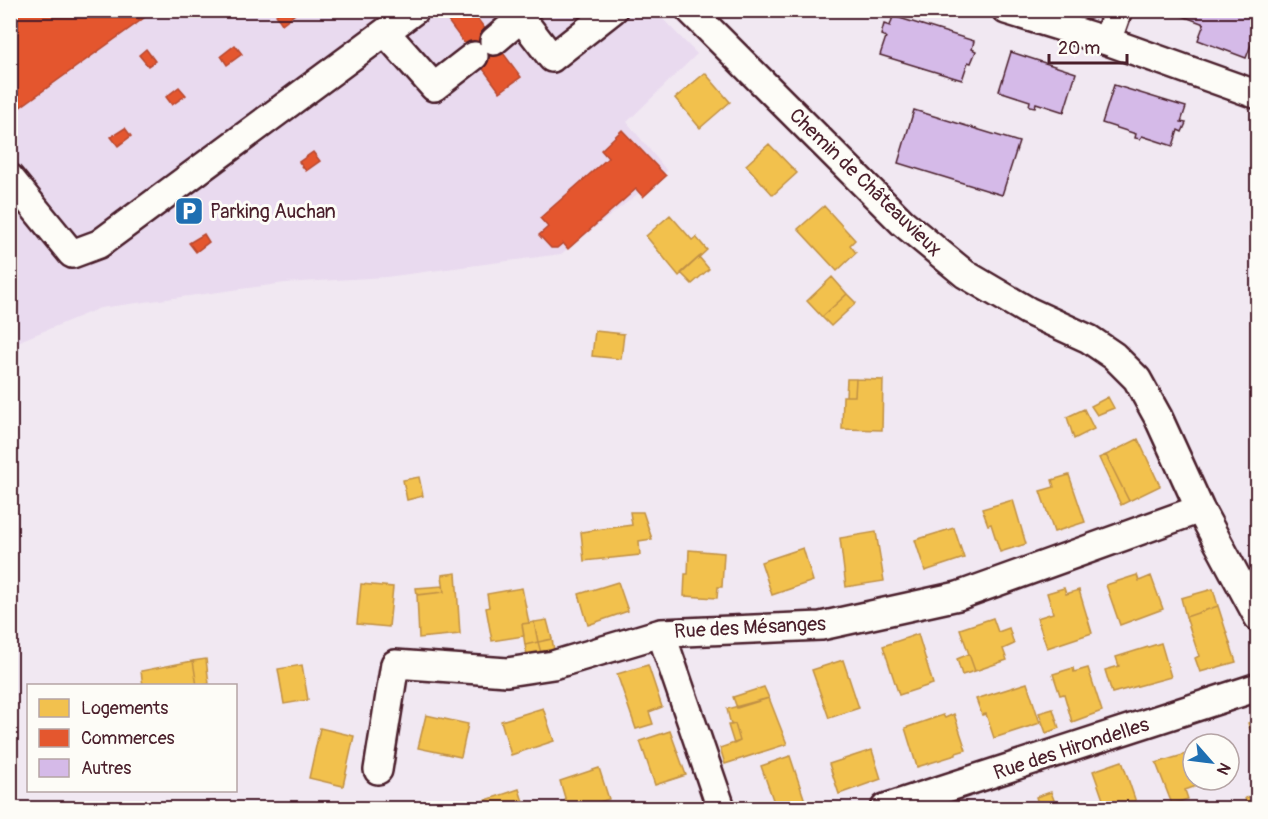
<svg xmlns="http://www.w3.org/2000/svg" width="1268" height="819" viewBox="0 0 1268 819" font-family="Pangolin,sans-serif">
  <rect width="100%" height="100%" fill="#f1e8f2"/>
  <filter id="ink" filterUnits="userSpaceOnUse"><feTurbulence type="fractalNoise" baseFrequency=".0167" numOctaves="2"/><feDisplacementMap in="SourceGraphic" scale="12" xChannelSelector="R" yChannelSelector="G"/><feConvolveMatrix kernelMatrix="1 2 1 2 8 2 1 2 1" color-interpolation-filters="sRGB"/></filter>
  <g filter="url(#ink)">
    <path fill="#e9daef" d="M11,11h644l42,43 -70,68 40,49 -106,83 -175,23 -101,6 -185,25 -78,32 -11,10z"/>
    <path fill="#f2c14e" stroke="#c09044" stroke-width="1.5" d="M705,73l25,29 -30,26 -25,-30z
      M769,144l28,29 -24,22 -27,-30z
      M824,206l31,34 -5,5 6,8 -19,18 -39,-42z
      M670,215l22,25 4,-3 11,13 -28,26 -33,-40z
      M699,257l10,12 -17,15 -11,-11z
      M832,277l15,17 -25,23 -15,-16z
      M847,294l9,9 -25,23 -9,-9z
      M595,331l29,3 -3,25 -29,-3z
      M847,379h9l-1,17h-9z
      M856,379l27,1 -1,50 -40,-1 1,-33h12z
      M1108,397l6,11 -17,7 -6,-9z
      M1084,409l10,20 -20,10 -7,-22z
      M1138,439l22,47 -31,15 -23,-46z
      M1106,455l23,46 -8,4 -22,-47z
      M1069,475l16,47 -31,10 -14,-41 14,-4 -2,-7z
      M419,477l4,19 -16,4 -4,-20z
      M1013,500l13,44 -26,8 -9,-28 -3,1 -6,-16z
      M630,512h13l9,27 -13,2 1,14 -56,6 -3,-29 51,-7z
      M954,528l10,30 -39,13 -10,-31z
      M876,532l8,49 -38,6 -6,-49z
      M803,548l10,33 -41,14 -11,-33z
      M689,550l35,3 -2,34h-4l-1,11 -33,-2 1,-22h3z
      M456,573l4,61 -41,4 -2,-43 27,-3 -2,-17z
      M1137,575l2,6 12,-5 12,33 -43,16 -14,-40z
      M618,582l10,29 -40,14 -9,-31z
      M361,584l32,3 -4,40 -32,-3z
      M443,586l1,6 -27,3 -1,-7z
      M522,588l7,35 -7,1 2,12 -32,5 -6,-33 3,-1 -2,-13z
      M1064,588l2,6 13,-4 13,43 -45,15 -10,-30 16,-5 -6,-20z
      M1213,589l5,17 -32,11 -5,-19z
      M1218,606l18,56 -36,10 -5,-14 4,-2 -13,-39z
      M993,618l5,14 11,-4 5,16 -11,5 4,11 -32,11 -15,-42z
      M547,620l5,19 -14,3 -4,-20z
      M534,622l4,20 -13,3 -3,-21z
      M918,634l15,50 -34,11 -16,-49z
      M552,639l2,11 -13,3 -3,-11z
      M538,642l3,11 -14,2 -2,-10z
      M1161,643l10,34 -59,16 -7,-23 14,-4 -3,-9z
      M969,654l6,17 -13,4 -5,-16z
      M206,659l3,25 -12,2 -4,-25z
      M843,660l16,48 -30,10 -17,-48z
      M193,661l4,25h-54l-2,-15z
      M302,665l6,35 -24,4 -6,-35z
      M648,665l14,42 -13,5 4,12 -17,5 -19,-55z
      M1073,668l1,4 14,-4 14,43 -30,11 -8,-28 -4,1 -7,-21z
      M1027,683l13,40 -46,15 -8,-24 -4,1 -6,-16z
      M764,687l5,11 -32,10 -4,-11z
      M769,698l18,46 -62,20 -5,-16 20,-7 -5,-17 -4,1 -4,-16z
      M543,708l11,33 -43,14 -10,-34z
      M1053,709l6,19 -13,5 -7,-20z
      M954,714l12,36 -10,3v2l-39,12 -12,-39 38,-13 2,3z
      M426,715l42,9 -7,33 -43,-9z
      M1258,720v32l-10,-29z
      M735,724l5,17 -6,3 -6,-19z
      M320,728l34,8 -11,50 -34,-8z
      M670,731l16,44 -31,10 -15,-44z
      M872,750l9,29 -42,15 -10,-30z
      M1193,752v28h21l-29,10 3,9 -16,5 -16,-41z
      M790,756l15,45 -22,7h-7l-15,-42z
      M1122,761l16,47h-32l-13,-37z
      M599,768l10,31 -28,9h-13l-8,-27z
      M519,789l6,19h-56l-1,-2z
      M1051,792l6,16h-33l14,-4 -2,-7z
      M1258,794v14h-10l-3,-10z"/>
    <path fill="#e4572e" stroke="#b6462d" stroke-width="1.5" d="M10,10h123l7,11 -121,87 -9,-13z
      M133,10h21l-14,11z
      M282,10h11l2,4 -13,10 -6,-9z
      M455,10h16l50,67 -21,15 -55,-75z
      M235,45l7,9 -15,11 -6,-9z
      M146,49l9,12 -7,5 -9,-11z
      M179,87l7,8 -14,10 -6,-8z
      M125,128l6,8 -13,10 -7,-9z
      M622,130l44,46 -23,21 -7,-8 -68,60 -5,-6 -6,5h-6l-12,-13 9,-8 -8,-9 68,-60 -7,-8z
      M313,152l7,9 -14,10 -7,-9z
      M204,234l5,8 -13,10 -7,-9z"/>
    <path fill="#d5bae8" stroke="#4a1f2b" stroke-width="1.5" d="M1182,10h76v17l-12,31 -48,-18 6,-16 -24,-9z
      M893,16l81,25 -2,8 4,2 -5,12 -3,-1 -6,18 -82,-25 6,-18 -5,-2 3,-11 6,2z
      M1011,52l65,21 -12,39 -28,-9 -1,4 -6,-1 1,-5 -31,-10z
      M1114,85l72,22 -5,15 5,1 -4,9 -4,-2 -5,16 -31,-10 -2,3 -5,-1 1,-4 -34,-11z
      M914,110l105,32 -17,53 -104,-32z"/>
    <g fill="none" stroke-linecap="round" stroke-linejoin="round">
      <g stroke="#4a1f2b" stroke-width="32">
        <path id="minor" d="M690,10l212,212 63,52 63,37 61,28 25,17 23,23 21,38 42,92 58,108
          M1006,10l101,31 151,54
          M386,33l48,54 40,-31
          M494,41l27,-23 31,40 61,-48
          M1107,41l11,-31
          M10,178l62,76 27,-10 316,-234
          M661,633l60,175
          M378,770l17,-106 112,8 46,-7 108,-32 160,-7 137,-30 242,-87
          M885,808l373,-121"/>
      </g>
      <use href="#minor" stroke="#fdfcf7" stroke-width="27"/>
    </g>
  </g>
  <defs>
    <g id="parking-square" transform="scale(1.5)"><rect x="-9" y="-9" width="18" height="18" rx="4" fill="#1f6fb2" stroke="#fdfcf7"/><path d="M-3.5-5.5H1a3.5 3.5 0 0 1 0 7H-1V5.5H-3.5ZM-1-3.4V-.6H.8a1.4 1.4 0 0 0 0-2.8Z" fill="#fff"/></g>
  </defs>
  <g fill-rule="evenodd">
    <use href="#parking-square" x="189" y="211"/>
  </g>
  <g text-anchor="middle" stroke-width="6" stroke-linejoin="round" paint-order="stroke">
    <g font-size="20" fill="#4a1f2b" stroke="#fdfcf7">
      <text transform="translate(866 182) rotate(44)" y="7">Chemin de Châteauvieux</text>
      <text transform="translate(750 627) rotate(-3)" y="7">Rue des Mésanges</text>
      <text transform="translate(1071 748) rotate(-18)" y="7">Rue des Hirondelles</text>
    </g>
    <g font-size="20" fill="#4a1f2b" stroke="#fdfcf7" text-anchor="start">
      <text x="210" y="218">Parking Auchan</text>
    </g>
  </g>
  <rect width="1268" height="819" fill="none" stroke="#fdfcf7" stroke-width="36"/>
  <rect x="18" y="18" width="1232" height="783" fill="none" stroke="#4a1f2b" stroke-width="2" filter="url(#ink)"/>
  <rect x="27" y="684" width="210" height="108" fill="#fdfcf7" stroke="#b5a4a5" stroke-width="1.5"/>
  <rect x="39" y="699" width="30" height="18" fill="#f2c14e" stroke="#b5a4a5" stroke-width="1.5"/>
  <text x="81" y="714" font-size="18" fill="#4a1f2b">Logements</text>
  <rect x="39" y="729" width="30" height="18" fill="#e4572e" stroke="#b5a4a5" stroke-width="1.5"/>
  <text x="81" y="744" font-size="18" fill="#4a1f2b">Commerces</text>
  <rect x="39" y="759" width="30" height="18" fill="#d5bae8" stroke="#b5a4a5" stroke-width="1.5"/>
  <text x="81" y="774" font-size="18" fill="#4a1f2b">Autres</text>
  <g transform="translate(1211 762) rotate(118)"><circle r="28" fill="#fdfcf7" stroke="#b5a4a5" stroke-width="1.5"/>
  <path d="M0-4.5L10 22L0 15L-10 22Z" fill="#1f6fb2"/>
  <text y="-9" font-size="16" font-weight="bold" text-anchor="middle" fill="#4a1f2b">N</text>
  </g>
  <path d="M1049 54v9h78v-9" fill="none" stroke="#4a1f2b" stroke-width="3"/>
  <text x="1058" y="54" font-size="18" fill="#4a1f2b" stroke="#fdfcf7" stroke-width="4.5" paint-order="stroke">20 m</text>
</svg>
